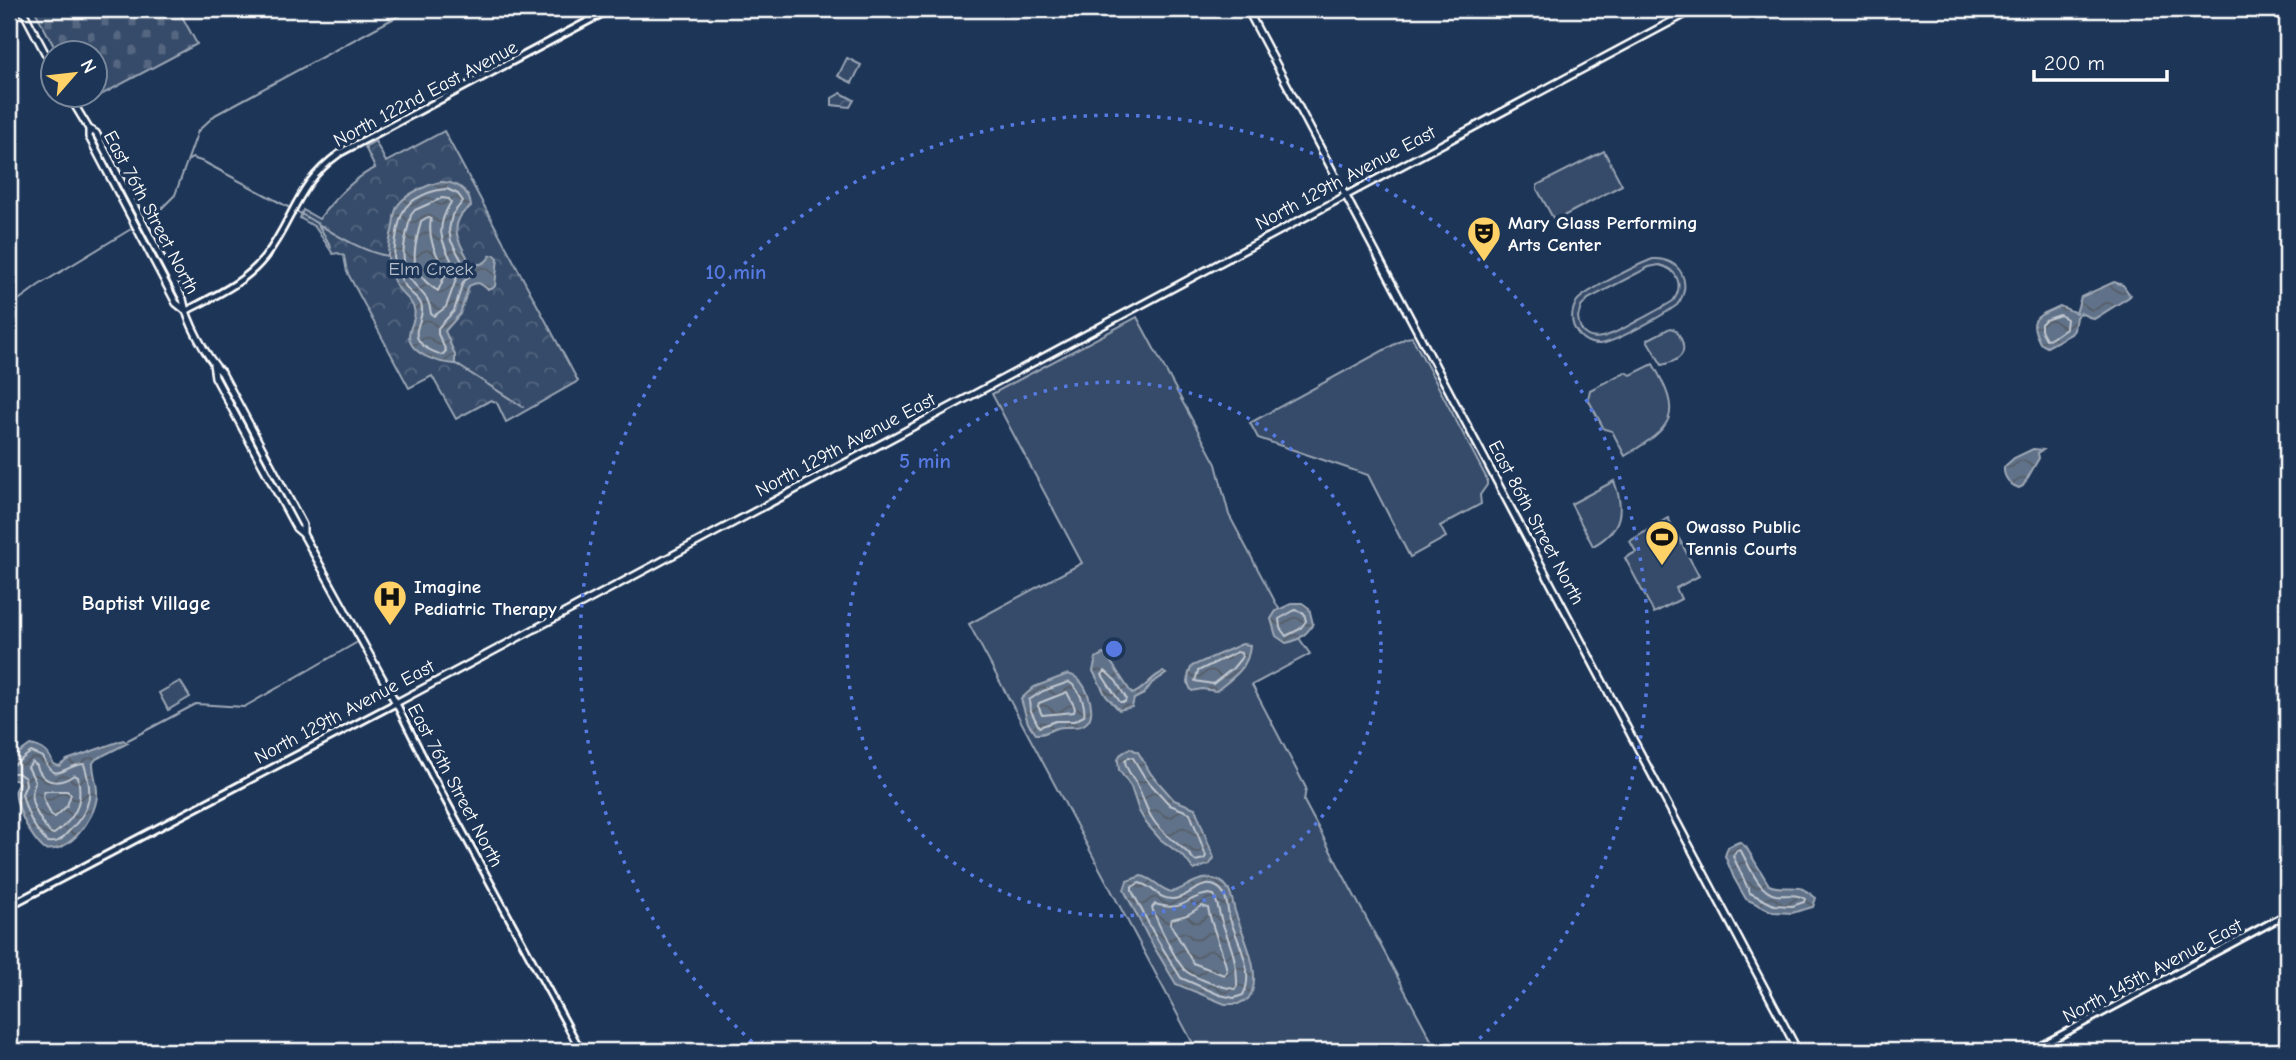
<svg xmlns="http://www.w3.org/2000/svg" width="2296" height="1060" viewBox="0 0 2296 1060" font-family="'Comic Neue',sans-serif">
  <defs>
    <pattern id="forest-crowns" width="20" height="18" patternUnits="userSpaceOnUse" patternTransform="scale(1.75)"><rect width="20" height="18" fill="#364b69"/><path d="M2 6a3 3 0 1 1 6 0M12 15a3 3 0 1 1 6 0" fill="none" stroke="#546680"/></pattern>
    <pattern id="cemetery-stones" width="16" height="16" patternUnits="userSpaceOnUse" patternTransform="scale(1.75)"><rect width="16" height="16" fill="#364b69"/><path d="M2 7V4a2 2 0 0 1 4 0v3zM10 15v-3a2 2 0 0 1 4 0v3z" fill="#546680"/></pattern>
    <pattern id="water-waves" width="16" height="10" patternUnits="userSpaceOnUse" patternTransform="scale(1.75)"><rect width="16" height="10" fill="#617289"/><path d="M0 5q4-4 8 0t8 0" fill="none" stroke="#555d67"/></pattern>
  </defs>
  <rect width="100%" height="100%" fill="#1d3557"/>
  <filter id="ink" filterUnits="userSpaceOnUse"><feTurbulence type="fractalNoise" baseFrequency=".0143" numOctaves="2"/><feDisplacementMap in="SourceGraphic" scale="14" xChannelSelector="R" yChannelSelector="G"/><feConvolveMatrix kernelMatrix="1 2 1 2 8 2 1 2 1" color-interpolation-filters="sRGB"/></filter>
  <g filter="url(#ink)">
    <path fill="#364b69" stroke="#9aa5b4" stroke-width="2" fill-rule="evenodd" d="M847,58l14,7 -9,18 -14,-7z
      M1604,151l18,34 -66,35 -3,-2 -16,-29v-4z
      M1653,259c27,-2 41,25 24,46 -12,9 -64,39 -78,39 -9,0 -17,-4 -22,-12 -7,-9 -6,-21 0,-31 8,-10 62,-37 76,-42zM1659,265c19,4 25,21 14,36 -11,7 -23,13 -34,19 -19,10 -57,36 -61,-3l3,-10 7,-8 61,-32z
      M1137,317l79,147 13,51 50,94 31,45 -58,31 54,103 -2,13 133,250h-240l-228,-427 113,-61 -90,-169z
      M1670,328l6,2c13,19 9,30 -14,35l-15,-25z
      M1412,337l75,142v6l-7,10 1,9 -41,22 6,11 -36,20 -42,-82 -110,-37 -8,-15 156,-85z
      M1653,364c30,52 21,62 -28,92l-13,-25 -8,-2 -16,-30 2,-9 35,-18 6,3z
      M1614,481c11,29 8,49 -21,65l-22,-42z
      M1668,518l31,58 -23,12 5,11 -27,14 -29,-55 11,-6 -6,-11z
      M180,681l10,16 -22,13 -9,-17z"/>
    <path fill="url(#forest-crowns)" stroke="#9aa5b4" stroke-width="2" d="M841,93l13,7 -4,7 -18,-2v-7z
      M444,131l134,250 -72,41 -9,-19 -6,-3 -35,19 -24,-43 -23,12 -62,-116 -3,-16 -6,-3 -5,1 -18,-27 -15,-9 3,-8 16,9c15,-20 33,-40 56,-51l-10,-21 10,-6 11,21z"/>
    <path fill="url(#cemetery-stones)" stroke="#9aa5b4" stroke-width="2" d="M34,9h144l19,35 -113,60 -5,-9 15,-1v-42h-37z"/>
    <path fill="url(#water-waves)" stroke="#a0aab8" stroke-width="2" d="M440,182c16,0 29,7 31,24 -4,4 -10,7 -12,13 -8,15 5,30 11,44 9,3 16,1 20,-7l5,-1 3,3 -3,28 -3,3h-5c-7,-6 -9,-8 -18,-3l-9,28 -15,17 10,24v9c-15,-1 -46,-9 -46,-29 1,-9 8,-18 5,-26 -2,-10 -15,-16 -19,-26 -11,-20 -7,-36 -2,-57 1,-7 1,-15 5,-21 8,-11 28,-20 42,-23z
      M2114,282l9,3 7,10 -1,2 -35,22 -14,-6 -4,4 -2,13 -3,4 -24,13 -7,-4c-14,-27 -2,-26 20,-37l16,7 5,-16z
      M2033,449l10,1 -5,3 1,5 -16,28 -4,2c-9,-3 -16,-11 -15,-21l10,-9z
      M1293,603h9l7,5 4,16c-6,10 -15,17 -27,19l-10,-7 -5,-17 5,-8z
      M1242,644l8,1c-1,23 -17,33 -34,46l-14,-2 -10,2c-6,-8 -5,-16 0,-25z
      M1103,654l4,2 25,38c13,-4 18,-17 31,-22l3,2 -14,9 -8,11 -10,5 -2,8 -13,3 -13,-14 -13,-25 3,-13z
      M1068,674c3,1 7,2 10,5 10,9 20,36 7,45 -10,6 -18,1 -28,4 -8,2 -12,7 -21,6l-8,-11 -7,-24 13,-12z
      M123,740l5,3 -32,16 -3,4c0,12 5,22 4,33 -2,23 -28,58 -53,53 -16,-15 -25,-37 -30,-58l5,-8 -3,-3h-7v-20l21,-15c12,2 20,7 23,19l6,2 8,-6z
      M1130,748l8,4 13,22 23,26 21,8 19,50 -4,6 -16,6 -10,-13 -24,-18 -14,-16 -7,-12 -8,-24 -12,-17 -1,-10 2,-5z
      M1739,842l7,5 23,38c10,5 20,1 31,3 7,2 10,6 16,10l-3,9 -21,6 -19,-1 -27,-13 -12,-21 -9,-22 3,-9z
      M1141,876c15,3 17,13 31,16 15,-4 27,-18 45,-12 14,4 15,20 18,31 7,23 30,66 13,88l-10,5h-13l-49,-20 -28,-47 -24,-47 3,-9z"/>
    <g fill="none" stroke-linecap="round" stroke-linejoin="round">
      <path stroke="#c0c7d0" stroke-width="2" d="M447,189l11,5 5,7 -11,14 -3,15 2,11 13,24 9,9 -10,8 -9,29 -16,17v6l8,17 -4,4c-8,-3 -18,-6 -23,-14 -8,-11 7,-24 2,-37 -2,-5 -8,-9 -11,-12 -9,-10 -15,-22 -16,-35 1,-13 3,-32 9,-45 5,-13 31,-23 44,-23z
        M442,198l7,1 2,3c-19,31 -7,42 7,72l-12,33 -12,9 -3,-2c-2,-19 -10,-20 -20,-34 -14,-20 -5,-44 0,-65l4,-5z
        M428,217l3,2c-4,21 6,36 15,54l-8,18c-32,-20 -24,-39 -17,-70z
        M2060,315l7,4 -1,9 -14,10 -6,1 -5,-9v-6l4,-4z
        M1295,610l9,3 2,8 -6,8 -14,7 -6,-8 -1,-9z
        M1237,652l4,1 1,4 -9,11 -20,16 -18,-3 3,-10z
        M1105,671l11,10 10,17 -1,4h-5l-18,-27z
        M1069,682c10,6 17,23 15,34l-10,5h-18l-17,6 -9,-18 -1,-9 14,-9z
        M1067,692l8,16 -1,4 -32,3 -4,-9 1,-3z
        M1129,757l4,1 12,20 25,27 20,8 16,43 -2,3 -9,2c-11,-15 -27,-22 -39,-37 -10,-12 -12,-26 -19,-39 -4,-9 -11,-14 -12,-24z
        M32,762c9,6 2,0 7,9 8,15 24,12 35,4l4,2c5,27 -2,41 -24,57l-4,-1c-7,-9 -20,-28 -18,-40 1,-4 3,-8 3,-12l-7,-14z
        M9,765l6,-1 16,-12 12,5c13,30 19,8 41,7 9,28 8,45 -14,66 -8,8 -10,14 -23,12 -13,-13 -21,-31 -25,-48l4,-9 -1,-7 -7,-5h-9
        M48,791h19l4,3 -4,12 -12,11 -4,-2 -8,-18 1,-5z
        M1737,850l4,1c8,14 18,42 35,44 11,1 20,-2 29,4l-1,3 -12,4 -18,-1 -24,-12 -17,-37z
        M1139,883c15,3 18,16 33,16 15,1 28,-21 45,-12 10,5 10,20 12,29 7,23 27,55 14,79l-9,3 -14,-3 -39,-17 -27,-44 -22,-43v-4z
        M1209,894l5,1c4,9 5,18 8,27 8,22 16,40 15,64l-2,3c-12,-1 -38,-10 -48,-17 -10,-7 -30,-51 -35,-64l3,-4c31,9 29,-7 54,-10z
        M1202,906l6,2c4,22 15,41 19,63l-3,4 -31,-12 -23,-40 2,-4 15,-4z"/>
      <path stroke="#a0aab8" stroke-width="2" d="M189,160l3,-2 12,4 84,45
        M296,211c27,15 63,41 92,45
        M149,219l6,-4 20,-20 23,-64 17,-16 196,-106
        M318,224l13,23
        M9,307l30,-22 92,-56
        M456,364l67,43
        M128,740l68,-36 48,3 112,-64
        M9,795l6,-3"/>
      <g stroke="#fff" stroke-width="10">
        <path id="minor" d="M186,311c28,-15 59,-28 79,-54 30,-39 30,-72 75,-104l271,-144
          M9,906l387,-203 36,72 149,276
          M2031,1051l256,-137"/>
      </g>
      <g stroke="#fff" stroke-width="10">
        <path id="major" d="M22,9l30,57
          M1247,9l551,1042
          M68,94l21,35 7,4 87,166c4,22 23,58 39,74l81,152v9
          M89,129v8l87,166 10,8
          M213,364l2,13 81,151 7,6 93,169 1299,-694"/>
      </g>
      <use href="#minor" stroke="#1d3557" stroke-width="4.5"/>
      <use href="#major" stroke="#1d3557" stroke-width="5"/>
    </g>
  </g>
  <g fill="none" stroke="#567ae2" stroke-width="3.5" stroke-dasharray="3.5 7">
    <circle cx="1114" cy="649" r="267"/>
    <path d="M760 1049A534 534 0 1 1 1468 1049"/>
  </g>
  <defs>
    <g id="theatre-pin" transform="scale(1.75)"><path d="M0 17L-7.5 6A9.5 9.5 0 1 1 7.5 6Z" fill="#ffd166" stroke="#1d3557"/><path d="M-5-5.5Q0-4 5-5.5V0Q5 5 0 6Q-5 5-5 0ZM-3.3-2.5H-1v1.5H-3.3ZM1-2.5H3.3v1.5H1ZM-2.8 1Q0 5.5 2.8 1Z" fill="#111"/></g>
    <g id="stadium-pin" transform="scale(1.75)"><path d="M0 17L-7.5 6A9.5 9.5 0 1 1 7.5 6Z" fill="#ffd166" stroke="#1d3557"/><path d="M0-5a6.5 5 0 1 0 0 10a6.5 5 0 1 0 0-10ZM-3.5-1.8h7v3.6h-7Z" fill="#111"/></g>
    <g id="hospital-pin" transform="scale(1.75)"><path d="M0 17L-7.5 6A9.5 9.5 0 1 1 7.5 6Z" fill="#ffd166" stroke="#1d3557"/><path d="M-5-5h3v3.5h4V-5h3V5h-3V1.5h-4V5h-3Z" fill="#111"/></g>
  </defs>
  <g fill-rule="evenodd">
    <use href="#theatre-pin" x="1484" y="233"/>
    <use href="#stadium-pin" x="1662" y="537"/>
    <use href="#hospital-pin" x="390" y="597"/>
  </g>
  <g text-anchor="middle" stroke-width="7" stroke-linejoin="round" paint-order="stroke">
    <g font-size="19" fill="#fff" stroke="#1d3557">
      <text transform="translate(425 93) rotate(-28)" y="7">North 122nd East Avenue</text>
      <text transform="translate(1345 177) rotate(-28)" y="7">North 129th Avenue East</text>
      <text transform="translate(152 212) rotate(62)" y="7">East 76th Street North</text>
      <text transform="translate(845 444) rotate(-28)" y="7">North 129th Avenue East</text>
      <text transform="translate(1537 522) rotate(62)" y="7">East 86th Street North</text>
      <text transform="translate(344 711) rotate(-28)" y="7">North 129th Avenue East</text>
      <text transform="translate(456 785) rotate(62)" y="7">East 76th Street North</text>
      <text transform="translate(2152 970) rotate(-28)" y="7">North 145th Avenue East</text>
    </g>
    <g font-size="19" font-weight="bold" fill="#fff" stroke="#1d3557" text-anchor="start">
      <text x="1508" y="229">Mary Glass Performing<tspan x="1508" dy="22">Arts Center</tspan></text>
      <text x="1686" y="533">Owasso Public<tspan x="1686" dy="22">Tennis Courts</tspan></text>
      <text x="414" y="593">Imagine<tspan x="414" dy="22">Pediatric Therapy</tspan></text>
    </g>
    <g font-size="19" fill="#b9c0ca" stroke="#1d3557">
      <text x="431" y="275">Elm Creek</text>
    </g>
    <g font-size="21" font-weight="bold" fill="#fff" stroke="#1d3557">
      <text x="146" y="610">Baptist Village</text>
    </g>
  </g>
  <circle cx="1114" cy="649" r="10" fill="#567ae2" stroke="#1d3557" stroke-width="3.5"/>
  <g font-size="21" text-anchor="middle" font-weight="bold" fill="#567ae2" stroke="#1d3557" stroke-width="7" stroke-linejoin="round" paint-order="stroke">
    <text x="736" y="279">10 min</text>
    <text x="925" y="468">5 min</text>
  </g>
  <rect width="2296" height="1060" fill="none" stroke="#1d3557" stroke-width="35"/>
  <rect x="18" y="18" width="2261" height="1025" fill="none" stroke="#fff" stroke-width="2.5" filter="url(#ink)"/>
  <g transform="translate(74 74) rotate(62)"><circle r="33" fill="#1d3557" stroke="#77869a" stroke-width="2"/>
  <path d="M0-5L12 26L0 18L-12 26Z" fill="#ffd166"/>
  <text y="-10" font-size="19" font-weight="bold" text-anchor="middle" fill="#ffffff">N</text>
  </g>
  <path d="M2034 70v10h133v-10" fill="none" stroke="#ffffff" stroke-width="3.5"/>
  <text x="2044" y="70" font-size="21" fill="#ffffff" stroke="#1d3557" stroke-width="5" paint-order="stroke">200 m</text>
</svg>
